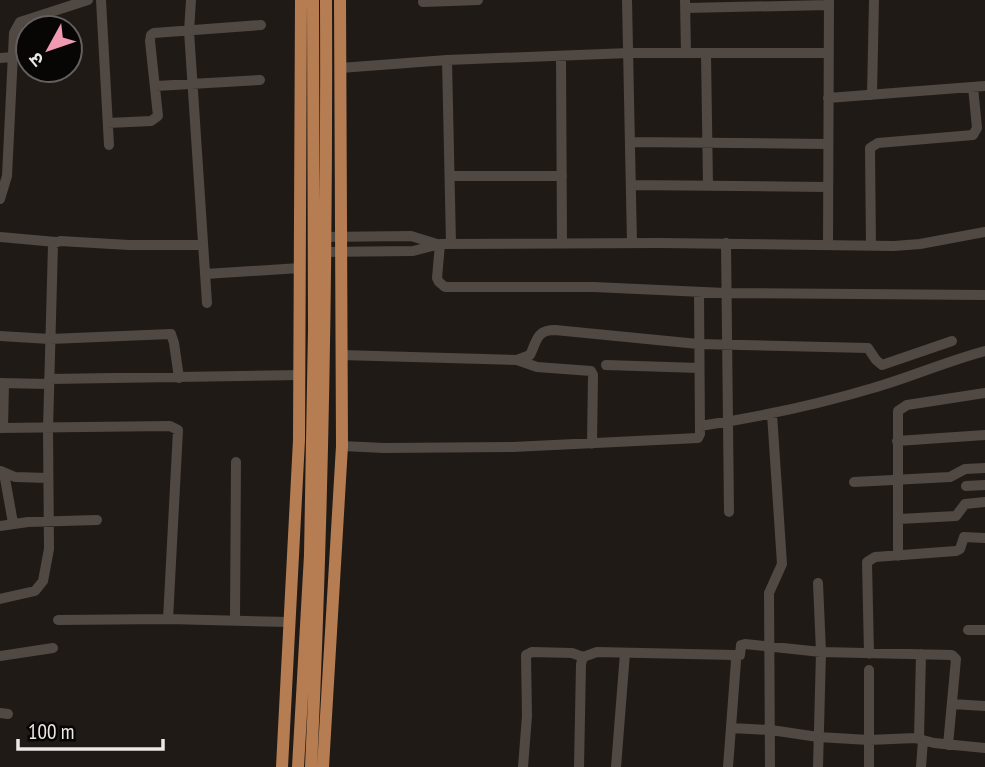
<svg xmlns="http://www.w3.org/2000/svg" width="985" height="767" viewBox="0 0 985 767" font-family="'PT Sans Narrow','Noto Sans Devanagari',sans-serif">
  <rect width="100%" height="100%" fill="#201a16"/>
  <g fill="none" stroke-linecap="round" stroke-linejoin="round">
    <path stroke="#4f4843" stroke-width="10" d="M101,0l8,145
      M191,0l-2,31 18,272
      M627,0l5,243
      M685,0l1,53
      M423,2l55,-2
      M686,8l143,-3
      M706,54l2,132
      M561,57l1,186
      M0,58l13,-1
      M447,60l4,184
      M340,68l107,-8 182,-7h198
      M156,86l104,-6
      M872,95l2,-95
      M828,98l157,-12
      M108,123l43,-2 7,-5 -8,-75 1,-6 3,-2 107,-8
      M630,142l197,2
      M450,176h112
      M631,185l196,2
      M0,199l7,-23 7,-143 6,-11 68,-22
      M0,237l56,5
      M320,237l91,-1 26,8
      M726,243l3,269
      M440,244l-3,34 2,4 6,5h149l131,6 260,2
      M828,245l1,-245
      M871,246l-1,-98 8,-5 95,-8 4,-7 -4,-41
      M320,252l93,-1 27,-7 220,-1 234,3 26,-2 65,-12
      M205,274l95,-6
      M0,336l50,3 121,-5 3,9 5,35
      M341,355l176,5 13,-5c7,-14 6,-25 25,-25l143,14 170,4 8,12 6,5 70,-24
      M517,360l20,7 54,4 2,4 -1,69
      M606,365l93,3
      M49,379l250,-4
      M0,383l49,1
      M700,426c59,-9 116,-21 173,-38 38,-11 74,-27 112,-37
      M0,428l170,-2 8,4 -10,189
      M3,428l1,-44
      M897,441l88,-6
      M342,446l42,2 129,-1 185,-9 2,-4 -1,-142
      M1,471l14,6 33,1
      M4,473l9,50
      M854,482l96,-5 15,-8 20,-1
      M966,486l19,-1
      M899,519l57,-3 9,-12 20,-2
      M0,526l28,-4 69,-2
      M898,556v-145l9,-6 78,-12
      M818,583l3,69 -3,115
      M0,599l35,-8 8,-10 6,-32 -1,-120 5,-185 7,-3 69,4h74
      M58,620l110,-1 121,3
      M235,620l1,-158
      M968,630h17
      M869,654l-2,-92 8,-5 81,-6 4,-2 4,-12 21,1
      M734,655h6l1,-10 4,-1 76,8 131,3 4,4 -8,86
      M0,656l53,-8
      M869,670v97
      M952,704l33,2
      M0,713l8,1
      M731,728l40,2 47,7 51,3 46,-2 19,5 51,5
      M919,738l2,-84
      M523,767l4,-51 -1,-61 6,-3 40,1 11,4
      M579,767l2,-103 2,-7 14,-5 137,3 2,6 -8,106
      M616,767l9,-114
      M770,767l-1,-174 13,-29 -10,-150
      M921,767l2,-27"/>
    <path stroke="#b67d53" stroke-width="12" d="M282,767l17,-327 2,-440
      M298,767l12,-212 4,-226 -1,-329
      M311,767c12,-256 16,-511 15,-767
      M323,767l19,-321 -2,-446"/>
  </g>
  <g transform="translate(49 49) rotate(230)"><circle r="33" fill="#080605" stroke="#63605f" stroke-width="2"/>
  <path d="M0-5L12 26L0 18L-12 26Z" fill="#f19ab2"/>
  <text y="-10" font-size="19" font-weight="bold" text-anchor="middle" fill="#ece8e5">उ</text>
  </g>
  <path d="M18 739v10h145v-10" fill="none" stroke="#ece8e5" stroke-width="3.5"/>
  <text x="28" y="739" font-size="21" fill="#ece8e5" stroke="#080605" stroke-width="5" paint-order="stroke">100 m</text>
</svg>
